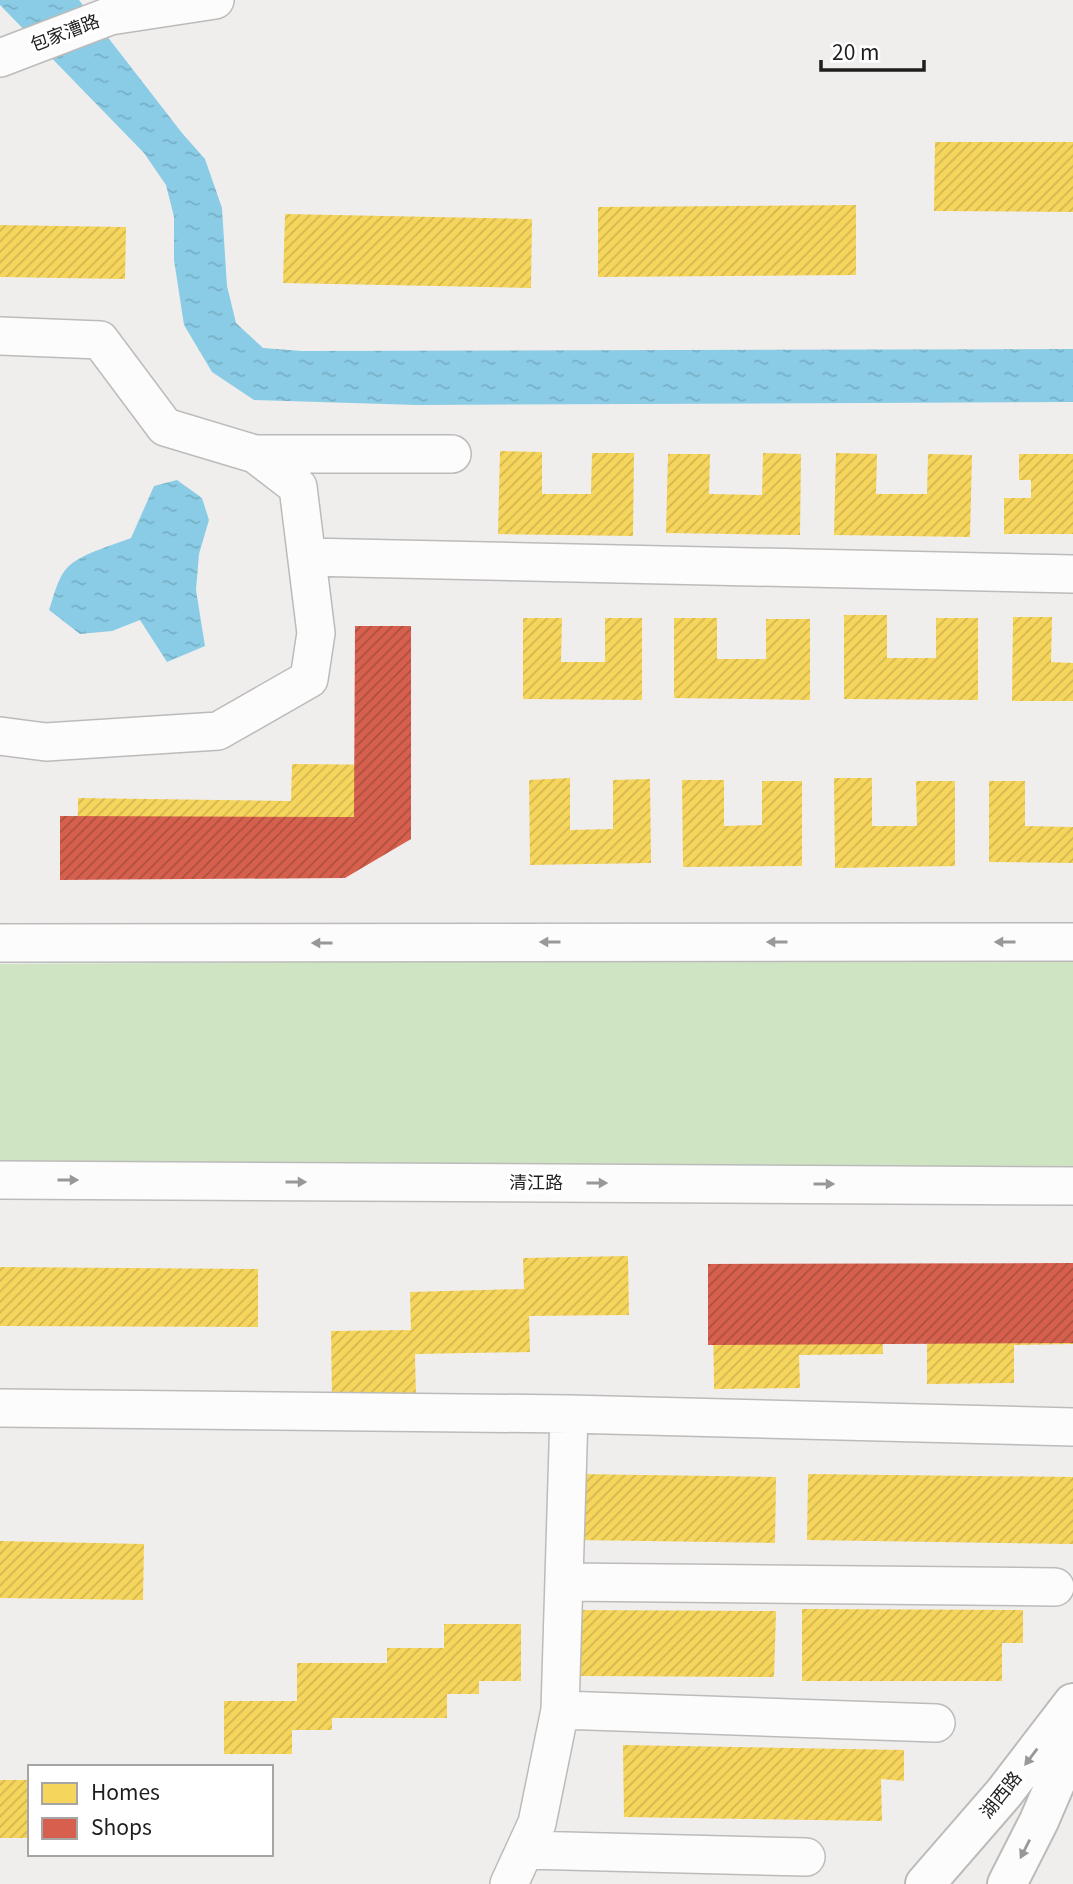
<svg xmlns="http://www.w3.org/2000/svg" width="1073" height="1884" viewBox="0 0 1073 1884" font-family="Georgia,'Noto Sans SC',serif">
  <defs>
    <pattern id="water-ripples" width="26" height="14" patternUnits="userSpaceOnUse" patternTransform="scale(1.75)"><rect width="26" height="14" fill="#8acce6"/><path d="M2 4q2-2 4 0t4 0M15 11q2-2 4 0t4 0" fill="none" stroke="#77afc5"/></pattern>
    <pattern id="homes-hatch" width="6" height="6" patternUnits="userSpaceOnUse" patternTransform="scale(1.75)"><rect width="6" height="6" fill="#f6d55c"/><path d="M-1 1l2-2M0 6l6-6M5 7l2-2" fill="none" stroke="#d2b650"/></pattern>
    <pattern id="shops-hatch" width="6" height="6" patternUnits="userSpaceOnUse" patternTransform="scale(1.75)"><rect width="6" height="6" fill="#d6604d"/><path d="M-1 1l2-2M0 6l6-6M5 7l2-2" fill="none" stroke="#ad4f3f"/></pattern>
  </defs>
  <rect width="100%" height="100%" fill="#f0eeed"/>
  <path fill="#cfe4c3" d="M1073,958v210l-1073,-1v-203z"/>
  <path fill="url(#water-ripples)" d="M0,0h79l103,133 23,26 17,49 5,78 9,37 27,25 39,3 771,-2v53l-656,3 -163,-5 -42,-28 -28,-47 -10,-65v-43l-8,-32 -22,-32 -144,-148z
    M177,480l25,18 7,22 -10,34 -3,36 9,56 -38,16 -27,-42 -28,11 -32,3 -31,-24c5,-14 9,-35 21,-45 14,-12 43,-20 61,-27l23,-52z"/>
  <path fill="url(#homes-hatch)" d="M935,142h138v70l-139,-1z
    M856,205v70l-258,2v-70z
    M285,214l247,5 -1,69 -248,-5z
    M0,225l126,2 -1,52 -125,-2z
    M500,451l42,1v42h49l1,-41h42l-1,83 -135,-2z
    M763,453l38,1 -1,81 -134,-2 2,-79h42l-1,40 53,1z
    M836,453l41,1 -1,40h51l1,-40 44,1 -2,82 -136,-2z
    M1019,454h54v80h-69v-36h27v-18h-12z
    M844,615h43v43h49v-40h42v82l-134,-1z
    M1013,617h39l-1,45 22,1v38h-61z
    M523,618h39l-1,44h44v-44h37v82l-119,-1z
    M674,618h43v41h49v-40h44v81l-136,-2z
    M292,764l112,1 -1,69 -111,-1v39l-215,-2 1,-72 213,3z
    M570,778v52l43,-1v-49l37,-1 1,84 -121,2 -1,-85z
    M834,778h38v48h45l-1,-45h39v85l-120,2z
    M682,780h42v46l38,-1v-44h40v85l-119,1z
    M989,781h36v45l48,1v36l-84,-1z
    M628,1256l1,59 -100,1 1,36 -115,2 1,45 -84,1 -1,-69 80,-1 -1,-38 114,-3 -1,-31z
    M0,1267l258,2v58l-258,-1z
    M1073,1274v70l-59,1v38l-87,1v-73h82l-1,-36z
    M882,1276l1,78 -84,1 1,33 -86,1 -1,-81 76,-1v-30z
    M579,1474l197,3 -1,66 -197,-3z
    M808,1474l265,3v67l-266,-4z
    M0,1541l144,3 -1,56 -143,-2z
    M802,1609l221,1v33h-21v38h-200z
    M580,1610l196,1 -2,66 -193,-1z
    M444,1624h77v57h-42v13h-32v24h-115v12h-40v24h-68v-53h73v-38h90v-15h57z
    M623,1745l281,5v31l-23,-2 1,42 -258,-4z
    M0,1780h30v58h-30z"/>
  <path fill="url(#shops-hatch)" d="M355,626h56v213l-66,39 -285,2v-64l294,1z
    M1073,1263v80l-365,2v-81z"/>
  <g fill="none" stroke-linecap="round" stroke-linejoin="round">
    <g stroke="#bcbbba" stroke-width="40">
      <path id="minor" d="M0,58l110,-42 105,-16
        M0,336l100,4 65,87 90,27 43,33 18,146 -7,46 -91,52 -172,11 -46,-6
        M255,454h197
        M307,557l766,17
        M0,943l1073,-1
        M0,1180l1073,6
        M0,1408l569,6 -9,296 -23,113 -28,61
        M569,1414l504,13
        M564,1582l491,5
        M560,1710l376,13
        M525,1850l281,7"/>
    </g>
    <g stroke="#bcbbba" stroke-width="42">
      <path id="major" d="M925,1884l79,-91 69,-90
        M1007,1884l32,-63 34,-79"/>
    </g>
    <use href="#minor" stroke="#fdfcfc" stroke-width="37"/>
    <use href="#major" stroke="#fdfcfc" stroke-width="38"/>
  </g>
  <defs><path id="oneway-solid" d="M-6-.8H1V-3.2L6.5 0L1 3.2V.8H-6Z" transform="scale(1.75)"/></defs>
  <g fill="#999898">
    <use href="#oneway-solid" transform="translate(550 942) rotate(180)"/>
    <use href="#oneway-solid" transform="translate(777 942) rotate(180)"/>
    <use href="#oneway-solid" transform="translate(1005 942) rotate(180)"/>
    <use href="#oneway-solid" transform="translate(322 943) rotate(180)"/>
    <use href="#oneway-solid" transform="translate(68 1180)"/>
    <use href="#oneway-solid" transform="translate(296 1182)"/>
    <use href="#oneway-solid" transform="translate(597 1183)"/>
    <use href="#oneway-solid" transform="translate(824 1184)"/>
    <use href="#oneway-solid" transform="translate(1031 1757) rotate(127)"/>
    <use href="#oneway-solid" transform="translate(1025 1849) rotate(117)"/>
  </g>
  <g text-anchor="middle" stroke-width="7" stroke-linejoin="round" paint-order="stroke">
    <g font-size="18" fill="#1f1d1d" stroke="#fff">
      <text transform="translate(65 33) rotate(-21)" y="6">包家漕路</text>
      <text x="536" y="1189">清江路</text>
      <text transform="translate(1001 1795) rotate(-51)" y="6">湖西路</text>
    </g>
  </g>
  <rect x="28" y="1765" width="245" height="91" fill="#ffffff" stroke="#a5a5a5" stroke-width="2"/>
  <rect x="42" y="1783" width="35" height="21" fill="#f6d55c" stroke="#a5a5a5" stroke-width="2"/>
  <text x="91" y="1800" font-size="21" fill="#1f1d1d">Homes</text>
  <rect x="42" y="1818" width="35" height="21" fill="#d6604d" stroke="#a5a5a5" stroke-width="2"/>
  <text x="91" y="1835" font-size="21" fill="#1f1d1d">Shops</text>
  <path d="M821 60v10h103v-10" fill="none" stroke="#1f1d1d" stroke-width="3.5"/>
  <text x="832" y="60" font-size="21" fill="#1f1d1d" stroke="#ffffff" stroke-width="5" paint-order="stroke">20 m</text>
</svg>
